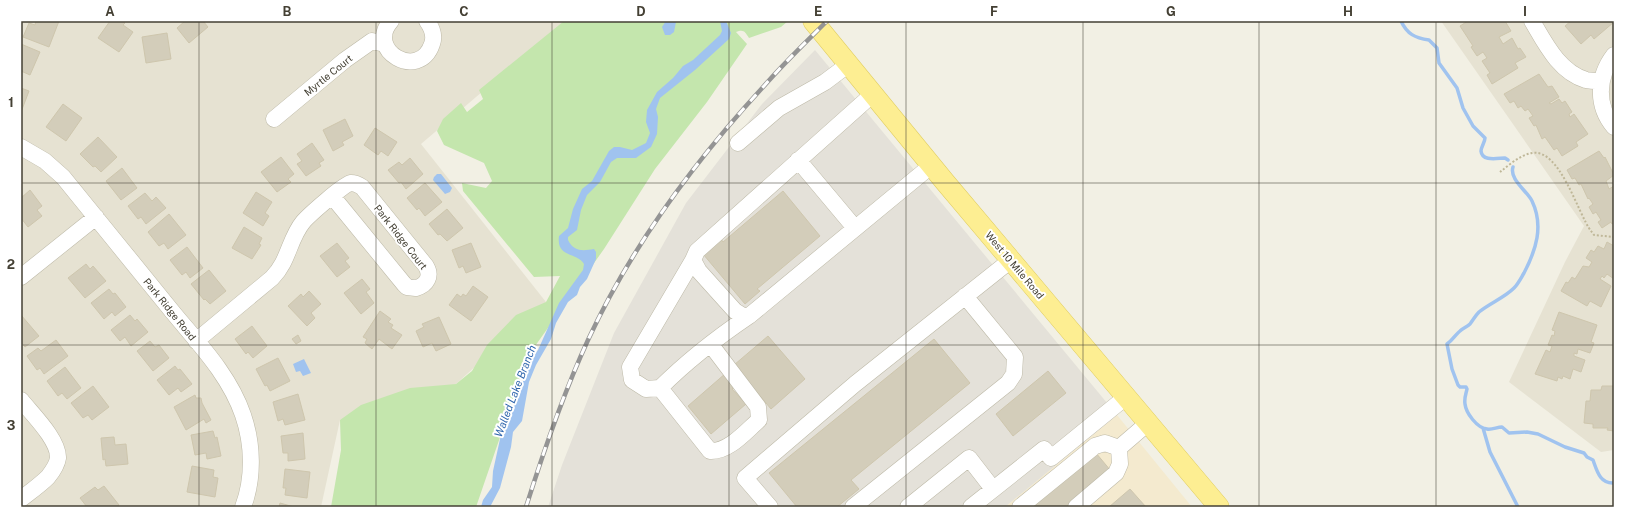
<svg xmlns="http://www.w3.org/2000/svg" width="1635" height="528" viewBox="0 0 1635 528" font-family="'Public Sans',sans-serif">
  <rect width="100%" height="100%" fill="#f2f0e4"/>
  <path fill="#e6e2d2" d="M21,21h544l-144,123 125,158 -90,82 -116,36 -19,87h-300z
    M1441,21h173v429l-13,2 -92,-70 56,-120 19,-36z"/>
  <path fill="#f4eacf" d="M1117,415l75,92h-187z"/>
  <path fill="#e4e1d9" d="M815,50l302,365 -112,92h-457l14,-42 52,-132 72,-130 76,-99z"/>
  <path fill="#c4e6ad" d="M564,21h224l-7,6 -32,11c-4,-6 -5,-9 -13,-6l11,12 -40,58 -52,67 -51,80 -76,107 -52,151h-145l10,-57 -1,-30 21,-15 49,-17 46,-4 16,-13 15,-26 29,-30 30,-13 14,-26 -26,1 -71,-86 -1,-8 24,5 6,-7 -8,-18 -40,-18 -7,-14 6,-12 18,-16 6,9 16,-13 -4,-9z"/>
  <path fill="#a0c3ef" d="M666,21l10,1 -2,10 -4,3h-5l-3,-8z
    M720,21h6l5,12 -2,6 -34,31 -35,28 -4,11 2,8 -1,17 -6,13 -15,11h-19l-6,4 -11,20 -13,13 -6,15 -4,20 -9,7v3c6,12 15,11 26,9l2,3v7l-9,20 -7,8 -3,8 -9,7 -12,21 -5,16 -15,26 -7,17 -7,39 -9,11 -2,15 -11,41 -10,19h-9l2,-7 9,-13 1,-16 9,-41 11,-22 14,-39 7,-14 4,-5 21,-47 24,-33 1,-6c-7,-12 -28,-6 -25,-28l9,-8 5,-19 9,-20 10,-8 17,-30 5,-4h6l12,3 14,-7 4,-10 -4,-11 1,-12 10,-18 16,-14 10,-12 10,-6 27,-25 2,-4z
    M437,174h4l11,14 -2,4 -5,2 -12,-14 1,-3z
    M304,359l7,14 -8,3 -3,-5 -4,1 -3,-8z"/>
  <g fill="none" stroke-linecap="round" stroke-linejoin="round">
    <path stroke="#a0c3ef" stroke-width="3.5" d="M1401,21c6,13 14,17 28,19l8,8 2,15 18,25 6,20 10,18 12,12c0,4 -4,9 -4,13 1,11 17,7 24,7l3,2
      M1513,167c-4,12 14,24 19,34 12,25 4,49 -8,72 -3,5 -6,11 -10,15 -10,10 -24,15 -35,24 -4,4 -6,8 -9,12 -3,3 -7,4 -10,7 -5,4 -7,9 -13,13l5,25 6,16 2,2h6l1,2c-1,5 -3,9 -2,15 1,9 12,24 22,25 5,1 10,-2 15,-2l7,6 18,-1 11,2 27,13 19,6 3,4 6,3c4,11 7,24 21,23
      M1483,428l7,24 28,55"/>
  </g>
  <path fill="#d3cdba" stroke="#cec6ad" d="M36,21h23l-10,26 -26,-10 6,-14 6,2z
    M110,21h11l4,2 -2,2 10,7 -14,20 -21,-14z
    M185,21h18l5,6 -19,16 -12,-15z
    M1468,21h37l6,10 -12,6 4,7 9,-6 6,11 2,-1 6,9 -11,6 3,5 -26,16 -5,-9 3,-2 -8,-12 5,-3 -4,-6 -6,4 -6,-9 2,-1 -13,-20z
    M1571,21h43v1l-20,17 -3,-4 -10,9 -16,-18z
    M167,33l4,26 -25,4 -4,-26z
    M21,44l19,8 -10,23 -9,-4z
    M1539,74l9,13 4,-1 7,11 -10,6 2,1 8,-5 3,4 3,-2 7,11 -3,2 1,3 4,-3 14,20 -12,8 2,4 -16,10 -5,-8 -3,2 -9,-13 -3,2 -6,-14 -2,1 -5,-8 4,-2 -5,-7 -3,2 -4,-5 -3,2 -4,-7 -4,2 -6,-9z
    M21,88l8,3 -8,21z
    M63,104l19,14 -16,23 -20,-14z
    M345,119l8,17 -11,6 2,3 -11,6 -10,-21z
    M375,128l22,14 -9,14 -7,-5 -3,4 -14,-10z
    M98,137l19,20 -16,15 -6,-6 -2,1 -13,-13z
    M312,143l12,17 -5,3 2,3 -15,10 -9,-12 5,-3 -5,-7z
    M1599,151l5,7 1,-1 9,18 -8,6 3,8 5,-3v37l-2,1 -1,-2 -9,6 -4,-6 3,-2 -5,-8 -3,2 -4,-7 4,-3 -4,-6 -1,1 -7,-15 -2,1 -4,-7 -3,1 -5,-9z
    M281,157l13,17 -6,5 3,3 -14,10 -16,-20z
    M410,158l13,16 -17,15 -5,-7 -2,1 -11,-13 11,-8 3,3z
    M122,168l15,20 -16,12 -15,-19z
    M425,183l17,19 -17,14 -6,-8 -2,2 -10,-12z
    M30,190l12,16 -5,4 5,6 -14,11 -7,-9v-20z
    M783,191l37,45 -63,53 3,2 -15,13 -42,-50 18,-15 2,3z
    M256,192l16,10 -7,11 4,3 -6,10 -20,-13z
    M145,193l7,8 4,-4 10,11 -20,16 -5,-7 -3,2 -10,-13z
    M447,209l16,19 -16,13 -7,-7 -2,1 -9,-11z
    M169,214l17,21 -18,14 -4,-6 -5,3 -11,-14z
    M244,227l18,11 -3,6 2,1 -9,14 -20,-11z
    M1607,242l7,4v33l-7,-5 -3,4 -2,-2 -2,3 11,7 -10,21 -11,-6 -3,5 -26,-15 5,-9 2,1 4,-6 3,2 8,-13 6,1 3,-5 -6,-4 5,-8 3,2 4,-6 6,3z
    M337,243l12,15 -4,3 5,6 -13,10 -17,-21z
    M471,243l10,24 -15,6 -3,-7 -4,2 -7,-18z
    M187,247l16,21 -13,10 -4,-6 -4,3 -12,-15z
    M86,264l4,5 3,-3 13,15 -21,17 -17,-20z
    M209,270l17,21 -16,13 -5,-5 -1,1 -13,-16z
    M362,279l8,10 -4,3 8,11 -13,11 -17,-21z
    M473,286l15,11 -17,24 -22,-16 8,-11 4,3 2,-3 3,2z
    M109,289l4,5 2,-1 11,14 -11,9 -3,-4 -8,7 -13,-16z
    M309,291l12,13 -10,9 4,5 -8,8 -19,-20 13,-12 2,3z
    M380,311l11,8 -3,3 5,3 -2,3 11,7 -10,14 -13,-10 -7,10 -7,-6 2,-4 -4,-2z
    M1559,312l38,13 -6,17 3,1 -4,10 -12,-4 -1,5 -3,-1v3l11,4 -4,12 -8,-3 -3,10 -7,-3 -1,3 -4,-2 -1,4 -22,-7 11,-24 4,2 2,-6 -4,-1 4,-10 2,1 1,-5 -3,-1z
    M21,315l18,21 -14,11 -4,-5z
    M130,315l5,6 2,-2 11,13 -17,14 -6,-9 -5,4 -9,-11z
    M439,317l12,27 -15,7 -4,-8 -9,4 -7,-16 8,-4 -2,-3z
    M252,326l15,20 -14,12 -5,-6 -2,2 -11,-15z
    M298,335l3,6 -5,3 -4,-5z
    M768,336l37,43 -34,30 -37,-44z
    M934,339l36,44 -119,97 8,9 -22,18h-40l-28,-34z
    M56,340l12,16 -24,18 -4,-6 -3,2 -10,-14 11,-8 3,3z
    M150,341l5,6 4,-2 10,13 -16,13 -16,-20z
    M278,358l12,23 -20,10 -3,-6 -2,1 -9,-17z
    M175,366l3,4 2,-1 12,15 -11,8 -3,-4 -9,7 -12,-15z
    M65,367l16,21 -14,11 -5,-6 -4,3 -11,-15z
    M1048,371l18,22 -53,43 -17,-22z
    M726,373l10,12 -4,4 14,15 -35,30 -23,-28z
    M93,386l16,21 -17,13 -4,-5 -5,3 -12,-15z
    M1602,386h12v45l-7,-1 1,-2h-15v-4l-9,-1 2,-22h4l1,-11h10z
    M298,394l7,26 -20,5 -2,-6 -5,2 -5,-19z
    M195,395l1,3h5l1,5 9,17 -5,3 -2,-4 -18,11 -12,-23z
    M213,431l2,7 2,-1 4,19 -14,3 -1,-6 -11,2 -4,-20z
    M303,433l2,26 -17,2v-8h-5l-2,-17z
    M114,437l1,8 11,-1 2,20 -22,2 -1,-7 -2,1 -2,-22z
    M1096,453l15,18 -45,36h-36z
    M192,466l22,4 -1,7 5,1 -3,19 -28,-5z
    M285,469l25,3 -3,26 -22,-3 1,-7h-3z
    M104,486l15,19 -3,2h-29l-7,-9 15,-11 3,3z
    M1130,489l16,18h-37z
    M280,503l14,4h-15z"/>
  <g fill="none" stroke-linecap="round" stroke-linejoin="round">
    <g stroke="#bdb9a7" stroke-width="17">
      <path id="minor" d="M391,21c-26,29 28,61 41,23 3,-8 0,-16 -5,-23
        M1532,21c13,22 27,51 54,59 4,1 10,1 15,1
        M1614,55c-17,22 -18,51 0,72
        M873,94l-176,157 -4,9 6,11 36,40 8,5h6l183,-151
        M274,119l71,-59 27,-19 13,3
        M738,143l41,-35 46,-26 24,-18
        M21,147l24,14 18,16c36,44 72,89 108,133 26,32 58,64 72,105 10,29 11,63 0,92
        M798,160l57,68
        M693,260l-63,107 2,13 14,9 14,-1c27,-27 58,-51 89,-72
        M21,277l75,-60
        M196,341l76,-63c17,-17 17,-39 31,-56 6,-7 41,-38 48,-39 4,0 8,2 11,4l64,79c6,10 1,19 -10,22l-9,-1 -3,-3 -72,-88
        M660,388l50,63c19,1 36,-20 49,-31l-1,-13 -47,-62
        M21,400c11,14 38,40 37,58 -1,7 -6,14 -10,19 -8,8 -18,15 -27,22
        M1119,448l29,-25
        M770,507l-25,-29 110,-94 156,-124
        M853,507l155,-124 6,-9 1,-17 -50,-61
        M908,507l61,-49 24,31
        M971,507l73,-58 7,9 75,-61
        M1020,507l75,-61 10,-3 14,5
        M1076,507l40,-34 4,-9 -1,-16"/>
    </g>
    <g stroke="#e1ce62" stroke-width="21">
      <path id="major" d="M813,21l132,161 274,325"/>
    </g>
    <path stroke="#bfb798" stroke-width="2" stroke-dasharray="2 2" stroke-linecap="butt" d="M1500,172c9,-7 20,-17 32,-19 28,-5 46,61 59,78l3,4 20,2"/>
    <use href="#minor" stroke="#fff" stroke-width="16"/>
    <use href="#major" stroke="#fdee92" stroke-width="20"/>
    <g stroke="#949494" stroke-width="4.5">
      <path id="rail" d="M526,507c18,-57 37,-113 62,-167 43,-93 106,-178 176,-254 20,-23 42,-44 63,-65"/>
    </g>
    <use href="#rail" stroke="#fff" stroke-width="3" stroke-dasharray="9" stroke-linecap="butt"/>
  </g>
  <path fill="none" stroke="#444034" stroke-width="1" stroke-opacity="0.55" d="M199,21v486M376,21v486M552,21v486M729,21v486M906,21v486M1083,21v486M1259,21v486M1436,21v486M21,183h1593M21,345h1593"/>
  <g text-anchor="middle" stroke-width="4" stroke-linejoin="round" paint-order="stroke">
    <g font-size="10" fill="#444034" stroke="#fff">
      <text transform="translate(328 75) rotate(-39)" y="4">Myrtle Court</text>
      <text transform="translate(401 237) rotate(52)" y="4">Park Ridge Court</text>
      <text transform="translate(1015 265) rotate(50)" y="4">West 10 Mile Road</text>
      <text transform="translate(170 309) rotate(51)" y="4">Park Ridge Road</text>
    </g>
    <g font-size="11" font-style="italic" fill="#2f66ad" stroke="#fff">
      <text transform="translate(515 391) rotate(-69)" y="4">Walled Lake Branch</text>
    </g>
  </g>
  <rect width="1635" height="528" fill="none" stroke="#ffffff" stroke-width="44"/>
  <rect x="22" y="22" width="1591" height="484" fill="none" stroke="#444034" stroke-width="1.5"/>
  <g font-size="13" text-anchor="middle" font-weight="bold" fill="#444034">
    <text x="110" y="16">A</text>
    <text x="287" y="16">B</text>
    <text x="464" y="16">C</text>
    <text x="641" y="16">D</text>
    <text x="818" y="16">E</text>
    <text x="994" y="16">F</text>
    <text x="1171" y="16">G</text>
    <text x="1348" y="16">H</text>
    <text x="1525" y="16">I</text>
    <text x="11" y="107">1</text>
    <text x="11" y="269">2</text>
    <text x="11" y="430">3</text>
  </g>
</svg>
